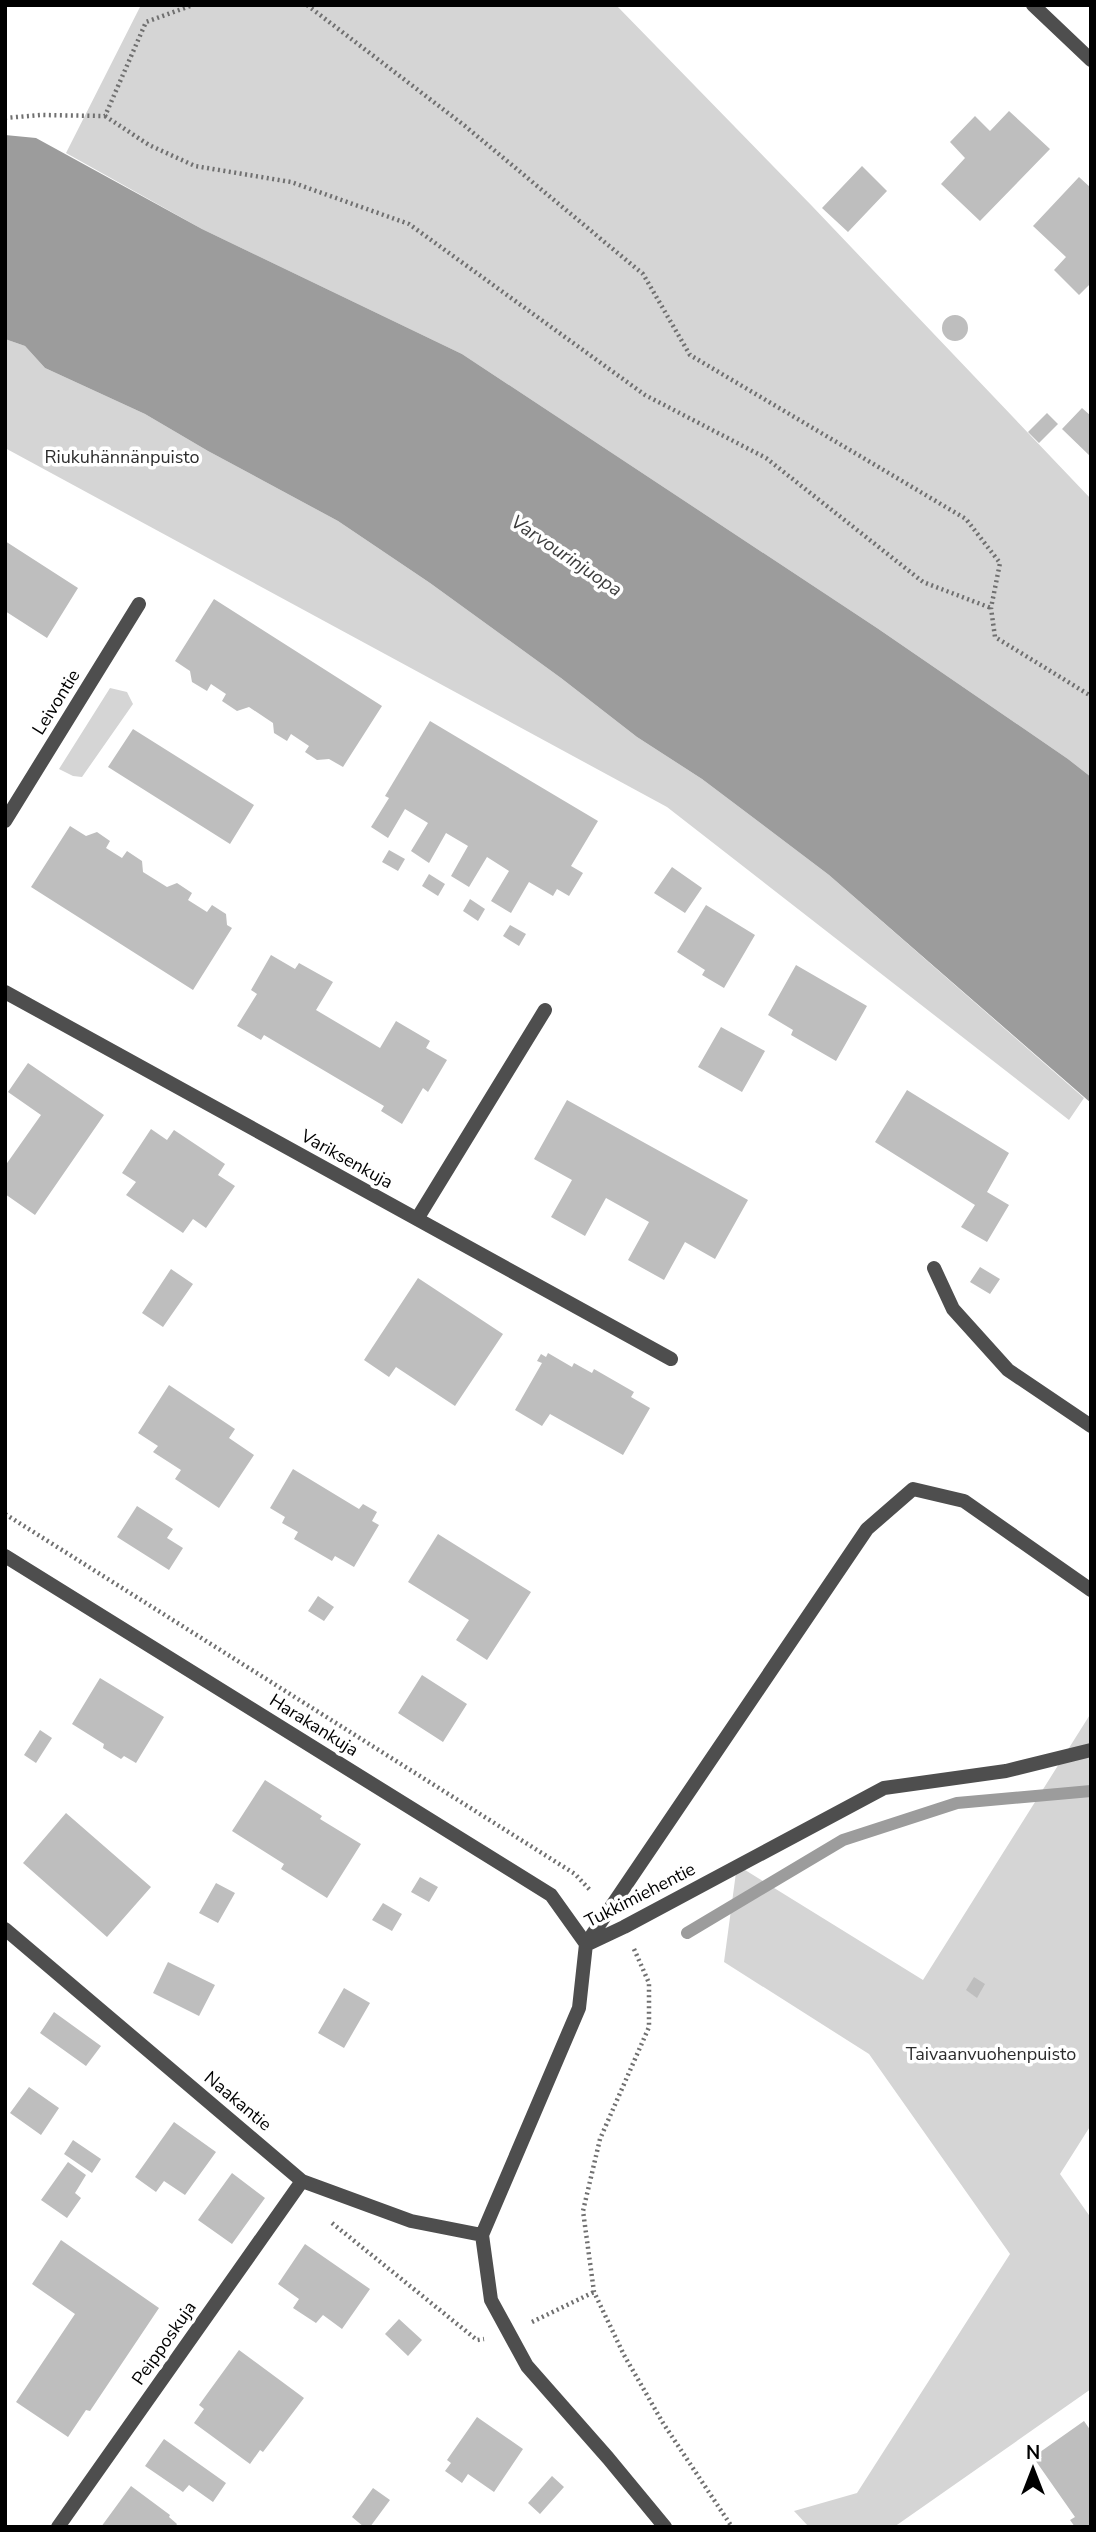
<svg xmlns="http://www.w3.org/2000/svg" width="1096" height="2532" viewBox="0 0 1096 2532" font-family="'Nunito Sans',sans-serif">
  <rect width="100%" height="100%" fill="#fff"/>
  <path fill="#d5d5d5" d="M141,5h475l196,201 279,293v278l-23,-18 -191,-131 -415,-274 -260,-125 -136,-76z
    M5,339l20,7 20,22 100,46 63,37 130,70 92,62 131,95 76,59 65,42 127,96 255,223 -15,22 -402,-313 -662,-359z
    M110,688l17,4 6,12 -51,73 -9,-1 -14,-7z
    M1091,1713v412l-31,49 31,44v171l-197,138h-85l-15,-16 63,-18 153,-239 -141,-200 -145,-92 13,-97 186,115z"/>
  <path fill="#9c9c9c" d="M5,135l31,3 166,91 260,125 415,274 191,131 23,18v326l-262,-228 -127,-96 -65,-42 -76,-59 -131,-95 -92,-62 -130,-70 -63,-37 -100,-46 -20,-22 -20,-7z"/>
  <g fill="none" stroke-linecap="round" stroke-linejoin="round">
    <path stroke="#9c9c9c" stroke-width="12" d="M687,1933l156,-93 114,-37 134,-12"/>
  </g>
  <path fill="#bebebe" d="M1009,111l41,38 -70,72 -39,-37 24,-26 -15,-16 25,-26 15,15z
    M862,166l25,25 -39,41 -26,-24z
    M1079,177l12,11v95l-12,12 -25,-25 12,-13 -33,-31z
    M942 328a13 13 0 1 1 26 0a13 13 0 1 1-26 0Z
    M1082,408l9,8v41l-29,-28z
    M1047,413l11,11 -19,19 -11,-11z
    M5,541l73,47 -31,50 -42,-27z
    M214,599l168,107 -39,61 -14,-8 -12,1 -12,-8 4,-6 -18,-12 -4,7 -13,-8 -1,-10 -24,-16 -12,4 -15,-10 4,-7 -15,-10 -4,7 -15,-9 -2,-11 -15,-10z
    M430,721l168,100 -27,45 12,7 -14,23 -12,-7 -4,7 -24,-14 -18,31 -20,-12 18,-30 -22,-14 -18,30 -18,-11 17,-30 -22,-13 -17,30 -18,-12 17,-28 -23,-14 -17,29 -17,-11 18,-29 -4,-2z
    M133,729l121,76 -24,39 -122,-77z
    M70,826l16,10 11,-4 13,9 -4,7 16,10 5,-7 15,10 1,11 24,15 10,-4 15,10 -4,7 19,12 5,-7 14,9 1,11 5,3 -39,62 -162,-103z
    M389,850l16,9 -7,12 -16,-9z
    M672,867l30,21 -17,25 -31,-20z
    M429,874l16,10 -7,12 -16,-10z
    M470,899l15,10 -7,12 -15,-10z
    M706,905l49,30 -31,53 -22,-13 3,-5 -28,-18z
    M510,925l16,9 -7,12 -16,-10z
    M271,955l24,14 4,-6 34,19 -17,28 64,38 16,-27 34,20 -4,7 21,12 -19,32 -5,-4 -21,36 -21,-13 3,-5 -120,-71 -3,5 -24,-14 20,-32 -6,-4z
    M796,965l71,41 -31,55 -45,-26 2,-5 -25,-15z
    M721,1027l44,24 -23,41 -44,-25z
    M28,1063l76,52 -69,100 -30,-21v-28l36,-51 -33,-23z
    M907,1090l102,63 -22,39 22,13 -22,37 -26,-15 14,-22 -100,-63z
    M567,1100l181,100 -33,59 -30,-17 -21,38 -36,-20 21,-38 -43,-24 -21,38 -34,-19 21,-37 -38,-21z
    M151,1129l16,11 7,-10 51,34 -7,11 17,11 -29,42 -13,-9 -10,14 -57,-38 10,-13 -14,-9z
    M980,1267l20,12 -10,15 -20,-12z
    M171,1269l22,15 -30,43 -21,-14z
    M418,1278l85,56 -48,72 -59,-39 -7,10 -25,-17z
    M548,1353l24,14 2,-4 18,10 2,-4 40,23 -3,5 19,11 -27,47 -73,-41 -8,12 -27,-16 27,-47 -5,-2 4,-7 5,3z
    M169,1385l66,44 -6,9 25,17 -35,53 -44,-29 6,-9 -28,-18 5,-6 -20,-13z
    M293,1469l66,40 4,-5 14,8 -5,9 7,4 -25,42 -19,-11 -3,5 -38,-22 4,-7 -16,-9 3,-6 -15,-9z
    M137,1506l36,23 -6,9 16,10 -14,22 -52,-33z
    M438,1534l93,58 -44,68 -31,-20 13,-20 -61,-38z
    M318,1596l16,11 -10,14 -16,-10z
    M422,1675l45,29 -24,38 -45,-29z
    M100,1678l64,39 -28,46 -12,-7 -3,3 -18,-11 1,-4 -32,-20z
    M40,1730l12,8 -16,25 -12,-8z
    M265,1780l57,36 -2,3 41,25 -34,54 -46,-29 3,-5 -52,-33z
    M66,1813l85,74 -44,50 -84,-74z
    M420,1877l18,10 -9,15 -18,-10z
    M216,1883l19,10 -17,30 -19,-10z
    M383,1903l19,11 -10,17 -20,-11z
    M168,1962l47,23 -16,31 -46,-23z
    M974,1977l11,7 -8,14 -11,-8z
    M344,1988l26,15 -26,45 -26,-15z
    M54,2012l47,34 -15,20 -46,-33z
    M29,2087l30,21 -18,27 -31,-22z
    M174,2122l42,30 -31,43 -21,-14 -8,11 -21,-15z
    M73,2140l28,19 -9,14 -28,-19z
    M68,2162l18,13 -11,18 6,5 -14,20 -26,-18z
    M232,2173l33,25 -33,46 -34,-24z
    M61,2240l98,68 -69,103 -4,-1 -18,27 -52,-35 59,-88 -43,-30z
    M305,2244l65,45 -28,40 -19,-14 -7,8 -23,-15 6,-9 -21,-15z
    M399,2319l23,21 -14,16 -23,-22z
    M239,2350l65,48 -41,54 -3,-2 -10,14 -56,-41 10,-14 -5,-4z
    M477,2417l46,32 -29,43 -26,-18 -6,9 -17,-12 6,-8 -4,-3z
    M1084,2421l7,10v96h-16l-5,-7 5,-3 -42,-60z
    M164,2439l62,44 -13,19 -24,-17 -6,7 -38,-26z
    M552,2476l12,11 -24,27 -12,-11z
    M131,2486l39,29 -1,2 8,7 -2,3h-74z
    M373,2488l17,12 -20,27h-6l-12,-10z"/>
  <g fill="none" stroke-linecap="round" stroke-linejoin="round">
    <path stroke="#707070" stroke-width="4.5" stroke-dasharray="2 3.5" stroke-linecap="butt" d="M307,5l158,121 178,148 47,81 276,164 34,44 -9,45 4,29 96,59
      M105,116l44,29 46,21 96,16 118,42 236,171 121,63 157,124 68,26
      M5,118l36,-3 64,1 41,-94 47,-17
      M5,1514l570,360 15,16
      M634,1949l15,34v44l-49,112 -17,72 11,81 30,63 39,68 69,104
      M332,2223l145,117 7,-1
      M532,2322l62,-30"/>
    <path stroke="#4e4e4e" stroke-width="14" d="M1033,5l58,55
      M5,821l134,-217
      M5,992l666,367
      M417,1219l128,-209
      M934,1268l19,41 55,61 83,56
      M5,1556l546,339 35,49
      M5,1929l297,252 109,40 71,14
      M588,1944l36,-17 260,-139 122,-17 85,-21
      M58,2527l244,-346
      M665,2527l-57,-69 -81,-92 -36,-66 -9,-65 97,-227 7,-64 281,-415 46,-40 51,12 127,89"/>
  </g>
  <g text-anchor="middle" stroke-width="7" stroke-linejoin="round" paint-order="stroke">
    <g font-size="18" fill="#2c2c2c" stroke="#fff">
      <text x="122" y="463">Riukuhännänpuisto</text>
      <text x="991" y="2060">Taivaanvuohenpuisto</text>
    </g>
    <g font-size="18" fill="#000" stroke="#fff">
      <text transform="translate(56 702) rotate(-58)" y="6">Leivontie</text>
      <text transform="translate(347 1159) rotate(29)" y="6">Variksenkuja</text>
      <text transform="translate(314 1725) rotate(32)" y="6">Harakankuja</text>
      <text transform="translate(640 1895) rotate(-27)" y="6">Tukkimiehentie</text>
      <text transform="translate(238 2101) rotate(40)" y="6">Naakantie</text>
      <text transform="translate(164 2343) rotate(-55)" y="6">Peipposkuja</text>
    </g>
    <g font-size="19" font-style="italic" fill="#3d3d3d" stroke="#fff">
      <text transform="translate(567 555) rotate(34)" y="7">Varvourinjuopa</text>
    </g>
  </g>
  <rect width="1096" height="2532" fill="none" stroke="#000000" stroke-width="14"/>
  <g transform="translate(1033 2469)" stroke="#ffffff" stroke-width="5" paint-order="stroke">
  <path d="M0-5L12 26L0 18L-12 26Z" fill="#000000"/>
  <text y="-10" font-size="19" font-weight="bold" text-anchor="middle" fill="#000000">N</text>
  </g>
</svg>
